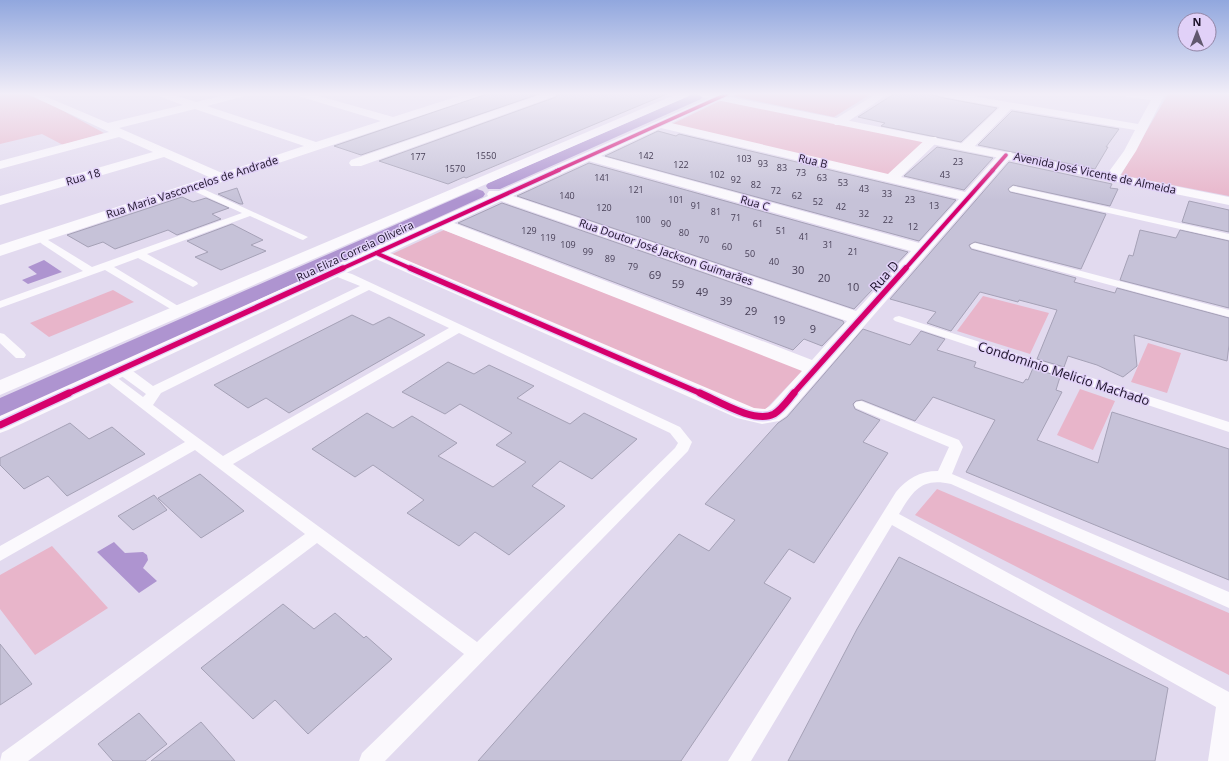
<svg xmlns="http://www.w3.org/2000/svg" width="1229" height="761" viewBox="0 0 1229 761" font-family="'Open Sans',sans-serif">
  <rect width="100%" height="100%" fill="#e2daef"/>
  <path fill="#e8b5ca" d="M0,94h32l72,39 -41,12 -21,-11 -42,10z
    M738,94h133l-37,23 -101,-21z
    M1168,94h61v102l-108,-21z
    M722,100l203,42 -39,34 -216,-51z
    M444,230l359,140 -42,44 -369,-160z
    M113,290l21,12 -85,35 -19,-14z
    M983,296l66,17 -19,41 -73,-23z
    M1148,343l33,10 -14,40 -36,-11z
    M1080,389l35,12 -22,49 -36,-15z
    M937,489l292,124v62l-314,-160z
    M52,546l56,62 -73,47 -35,-46v-34z"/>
  <path fill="#ae94d0" d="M44,260l18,12 -34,12 -6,-4 15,-6 -9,-7z
    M114,542l11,11 18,-1 4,3 1,5 -5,8 14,13 -18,12 -42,-41z"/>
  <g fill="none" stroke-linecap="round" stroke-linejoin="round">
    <path fill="#ae94d0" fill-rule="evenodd" d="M693,94h8l2,2 -2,3 -201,90h-12l-2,-3 2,-3z
      M477,189l6,2 2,3 -2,3 -474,217 -9,2v-18z"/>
  </g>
  <path fill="#c6c2d8" stroke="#a5a1b6" d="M487,94h52l-178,61 -27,-9z
    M557,94h110l-201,84 -2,-1 -16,7 -69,-23 177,-64z
    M894,94h35l15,4 53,10 -36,34 -80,-16 4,-3 -27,-6z
    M1012,111l107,18 -13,18h2l-13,22 -117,-24z
    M658,131l18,5 3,-2 277,66 -37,41 -314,-85z
    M937,147l56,11 -29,32 -60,-14z
    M1009,162l103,22 -2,4 8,1 -8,17 -97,-21 -5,4 2,3 96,22 -25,55 -106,-27 -6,3 2,4 105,29 -2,4 41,11 2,-5 112,30v27l-2,16 -93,-26 3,31 -14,11 -26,-12 -29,-9 -4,11 -27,-8 20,-49 -38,-10 -1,2 -38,-10 -29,39 -24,-8 9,-11 -46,-13z
    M589,163l319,89 -54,57 -337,-113z
    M237,188l6,16h-3l-22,-10z
    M182,197l11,5 13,-4 23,10 -17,6 9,5 -44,16 -9,-5 -53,19 -12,-7 -15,5 -21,-12z
    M1189,201l40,9v22l-47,-10z
    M502,203l341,118 1,2 -22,23 -18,-7 -11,11 -335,-127z
    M232,224l31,16 -12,5 15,6 -45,19 -26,-13 13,-5 -21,-11z
    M1140,230l36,8 4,-8 49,11v67l-109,-28 9,-25 4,1z
    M352,315l21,10 16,-8 36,18 -136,78 -23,-15 -18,10 -34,-23z
    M863,329l47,16 11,-14 24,8 -8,11 39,12 -2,5 49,16 3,-4 2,1 5,-12 27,9 -4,13 6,2 -25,48 61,23 14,-51 117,37v131l-263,-108 29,-52 -62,-23 -18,24 -53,-21 -6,1 -3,3 2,5 25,11 -17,22 25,11 -74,110 -25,-14 -25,34 27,15 -110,163h-203l201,-227 30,17 26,-31 -30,-16 73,-81 9,-6z
    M448,362l26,12 15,-9 45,21 -17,12 53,26 14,-11 53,26 -45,40 -32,-18 -28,25 33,20 -56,49 -34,-23 -16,14 -52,-33 17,-13 -51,-35 -18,12 -43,-28 55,-36 26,15 19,-12 45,27 -19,13 55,31 33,-25 -30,-17 16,-12 -52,-29 -15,10 -43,-22z
    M70,423l19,16 23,-12 33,27 -78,42 -19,-20 -24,13 -24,-24v-7z
    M200,474l44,37 -43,27 -43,-40z
    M154,495l13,15 -34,20 -15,-14z
    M899,557l269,131 -13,73h-367l69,-132z
    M283,604l31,25 21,-16 29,25 2,-2 26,23 -84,75 -33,-34 -22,19 -52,-51z
    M0,644l32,40 -32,21z
    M139,713l28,31 -22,17h-32l-15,-17z
    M201,722l34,39h-84z"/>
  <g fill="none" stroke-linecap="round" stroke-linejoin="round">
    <path fill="#fbf9fd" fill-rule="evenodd" d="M1013,186l216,48v6l-219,-49 -1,-2z
      M199,187l109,50 -5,3 -3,-1 -50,-23 -103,38 50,28 1,2 -5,3 -55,-29 -24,9 69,42 2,2 -6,3 -74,-44 -105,38v-7l83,-30 -41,-27 -2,-2 2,-2h6l44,27 150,-54 -46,-21v-4z
      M975,243l254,67v7l-257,-69 -2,-2 2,-2z
      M334,269l18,5 328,153 12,15 -4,9 -303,310h-26l3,-8 102,-99 -147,-111 -289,218h-28l2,-8 303,-219 -110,-84 -195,111v-15l185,-104 -85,-66 1,-3h10l32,24 3,-3 -30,-22 -1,-3 1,-3h10l27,20 207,-100 -30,-12 -1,-2zM369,290l80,38 -226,128 -70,-51 8,-12zM459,333l211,100 8,10 -3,5 -198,194 -244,-178z
      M899,316l330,106v10l-334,-111 -2,-2 2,-2z
      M0,333l4,1 20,18 2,3 -2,3h-8l-16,-15z
      M861,401l98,39 4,7 -11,27 277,118v16l-278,-124c-30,-7 -38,7 -52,30l330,178v69h-21l8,-54 -324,-182 -141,236h-23l168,-269c11,-13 23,-21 42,-21l11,-24 -93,-39 -2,-3 2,-3z"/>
    <path fill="#fbf9fd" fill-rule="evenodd" d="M27,94h13l68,29 75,-18 -25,-9 -1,-2h14l25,8 33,-8h17l-1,2 -38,10 109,36 65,-21 -83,-25 -1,-2h15l81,23 72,-23h15l-1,2 -479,160v-11l209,-68 -45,-20 -164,48v-9l153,-44 -34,-15 -119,32v-8l109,-29zM195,109l109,37 -82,27 -103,-45z
      M542,94h14l-1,2 -194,70h-10l-2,-3 2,-3z
      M677,94h13l-1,2 -689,299v-15z
      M719,94h13l-61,29 217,51 40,-37h8l2,3 -2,3 -35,34 64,15 36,-40h10l2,3 -227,261 -7,5 -17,3 -25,-6 -361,-159 -368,171 -8,3v-17l488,-220 -1,-2 2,-3h10zM661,128l298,71 -40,44 -318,-87zM589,161l322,90 -55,60 -343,-115zM501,201l346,120 -35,39 -358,-137zM441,229l361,142 -32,35 -5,3 -11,-1 -364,-155z
      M876,94h12l-45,31h-8l-2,-3 2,-3z
      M939,94h22l177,30 13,-24 -24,-3 -4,-1 -1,-2h43l-29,57 -19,29h-10l-2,-3 19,-26 11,-21 -124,-21 -40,41 -5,1 -6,-4 1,-3 39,-37 -56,-10z"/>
    <path fill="#fbf9fd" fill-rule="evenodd" d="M697,94h19l513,103v8l-527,-108z"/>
    <g stroke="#e1d1f8" stroke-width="5">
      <path id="cycleway-far3" d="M556,171l171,-77
        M992,171l14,-16"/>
    </g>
    <g stroke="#e1d1f8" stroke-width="6">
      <path id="cycleway-far2" d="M376,253l36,16
        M341,269l218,-99
        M905,269l88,-99"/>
    </g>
    <g stroke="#e1d1f8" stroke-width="8">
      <path id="cycleway-far1" d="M410,268l292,126
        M67,394l276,-126
        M793,394l113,-126"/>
    </g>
    <g stroke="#e1d1f8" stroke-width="10">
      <path id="cycleway" d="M700,393c18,8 55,31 74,21 8,-5 14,-14 20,-21
        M0,425l69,-32"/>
    </g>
    <use href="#cycleway-far3" stroke="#d6006c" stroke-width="3.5"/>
    <use href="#cycleway-far2" stroke="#d6006c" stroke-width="4"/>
    <use href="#cycleway-far1" stroke="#d6006c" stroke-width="5.5"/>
    <use href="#cycleway" stroke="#d6006c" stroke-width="7"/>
  </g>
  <linearGradient id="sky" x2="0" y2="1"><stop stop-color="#91a7de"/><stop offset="0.47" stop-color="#f2eef8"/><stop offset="1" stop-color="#f2eef8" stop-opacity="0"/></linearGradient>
  <rect width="1229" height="200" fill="url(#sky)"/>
  <g text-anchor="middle" stroke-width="3" stroke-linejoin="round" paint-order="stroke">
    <g font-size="9" fill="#473f56">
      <text x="486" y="159">1550</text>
      <text x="646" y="159">142</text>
      <text x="418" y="160">177</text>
      <text x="744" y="162">103</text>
      <text x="958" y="165">23</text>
      <text x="763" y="167">93</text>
      <text x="681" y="168">122</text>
      <text x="782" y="171">83</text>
      <text x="455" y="172">1570</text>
      <text x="801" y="176">73</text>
      <text x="717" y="178">102</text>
      <text x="945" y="178">43</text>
      <text x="602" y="181">141</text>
      <text x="822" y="181">63</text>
      <text x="736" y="183">92</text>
      <text x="843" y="186">53</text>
      <text x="756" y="188">82</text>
      <text x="864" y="192">43</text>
      <text x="636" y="193">121</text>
      <text x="776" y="194">72</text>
      <text x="887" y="197">33</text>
      <text x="567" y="199">140</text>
      <text x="797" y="199">62</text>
      <text x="676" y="203">101</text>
      <text x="910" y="203">23</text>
      <text x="818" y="205">52</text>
      <text x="696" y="209">91</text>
      <text x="934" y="209">13</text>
      <text x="841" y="210">42</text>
      <text x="604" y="211">120</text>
      <text x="716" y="215">81</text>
      <text x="864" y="217">32</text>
      <text x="736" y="221">71</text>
      <text x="643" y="223">100</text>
      <text x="888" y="223">22</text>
      <text x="666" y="227">90</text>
      <text x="758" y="227">61</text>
      <text x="913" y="230">12</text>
      <text x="529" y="234">129</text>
      <text x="781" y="234">51</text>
      <text x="684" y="236">80</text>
      <text x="804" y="240">41</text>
      <text x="548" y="241">119</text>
      <text x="704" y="243">70</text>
      <text x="568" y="248">109</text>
      <text x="828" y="248">31</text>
      <text x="727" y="250">60</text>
      <text x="588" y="255">99</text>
      <text x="853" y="255">21</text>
      <text x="750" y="257">50</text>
      <text x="610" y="262">89</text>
      <text x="774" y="265">40</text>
      <text x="633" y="270">79</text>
    </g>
    <g font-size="11" fill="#1c1229" stroke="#e1d1f8">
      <text transform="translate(813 161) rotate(13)" y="4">Rua B</text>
      <text transform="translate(1095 173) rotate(12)" y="4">Avenida José Vicente de Almeida</text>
      <text transform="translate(83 177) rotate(-16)" y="4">Rua 18</text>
      <text transform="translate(192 187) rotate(-18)" y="4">Rua Maria Vasconcelos de Andrade</text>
      <text transform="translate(755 203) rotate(16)" y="4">Rua C</text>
      <text transform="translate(355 251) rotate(-25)" y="4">Rua Eliza Correia Oliveira</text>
      <text transform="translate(666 252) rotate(19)" y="4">Rua Doutor José Jackson Guimarães</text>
    </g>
    <g font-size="11" fill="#473f56">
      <text x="798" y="274">30</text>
      <text x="655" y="279">69</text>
      <text x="824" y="282">20</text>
      <text x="678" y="288">59</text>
      <text x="853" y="291">10</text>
      <text x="702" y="296">49</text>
      <text x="726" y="305">39</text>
      <text x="751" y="315">29</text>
      <text x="779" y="324">19</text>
      <text x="813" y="333">9</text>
    </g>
    <g font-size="13" fill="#1c1229" stroke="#e1d1f8">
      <text transform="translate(884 276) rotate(-48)" y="5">Rua D</text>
      <text transform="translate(1064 373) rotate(18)" y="5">Condominio Melicio Machado</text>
    </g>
  </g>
  <g transform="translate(1197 32)"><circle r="19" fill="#e1d1f8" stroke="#9285a5"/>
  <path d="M0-3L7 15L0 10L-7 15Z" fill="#61586e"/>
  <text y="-6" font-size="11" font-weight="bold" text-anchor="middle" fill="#1c1229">N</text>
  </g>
</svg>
